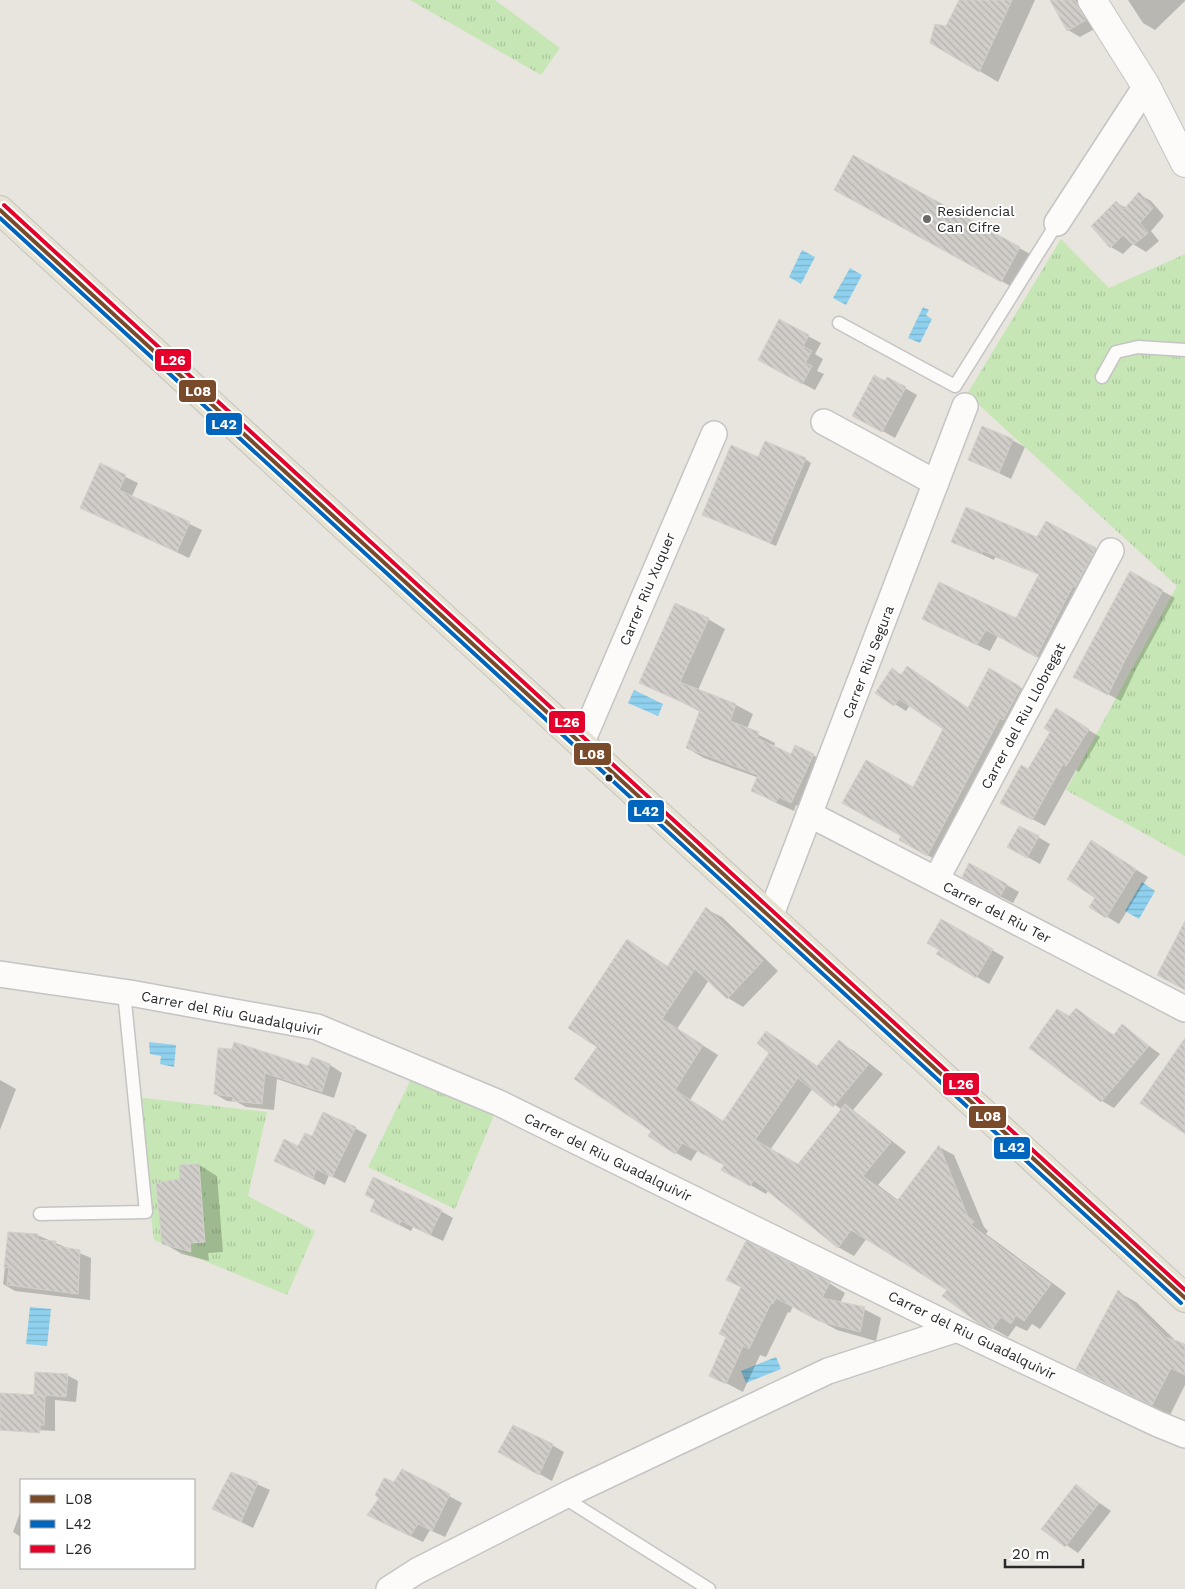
<svg xmlns="http://www.w3.org/2000/svg" width="1185" height="1589" viewBox="0 0 1185 1589" font-family="'Work Sans',sans-serif">
  <defs>
    <pattern id="grass-tufts" width="24" height="20" patternUnits="userSpaceOnUse" patternTransform="scale(1.25)"><rect width="24" height="20" fill="#c6e6b5"/><path d="M3 7l-1-3M5 7V3M7 7l1-3M15 17l-1-3M17 17v-4M19 17l1-3" fill="none" stroke="#aac59c"/></pattern>
    <pattern id="water-rules" width="6" height="5" patternUnits="userSpaceOnUse" patternTransform="scale(1.25)"><rect width="6" height="5" fill="#8ed0ed"/><path d="M0 2.5h6" fill="none" stroke="#7ab3cb"/></pattern>
    <pattern id="building-back-hatch" width="6" height="6" patternUnits="userSpaceOnUse" patternTransform="scale(1.25)"><rect width="6" height="6" fill="#d1ceca"/><path d="M-1 5l2 2M0 0l6 6M5-1l2 2" fill="none" stroke="#b3b1ae"/></pattern>
  </defs>
  <rect width="100%" height="100%" fill="#e8e5de"/>
  <path fill="url(#grass-tufts)" d="M410,0h85l65,48 -19,27z
    M1061,239l48,49 76,-34v602l-119,-66 111,-204 -210,-192z
    M416,1069l83,34 -44,106 -87,-42z
    M135,1097l132,15 -19,84 67,35 -28,64 -133,-55z"/>
  <path fill="url(#water-rules)" d="M802,250l13,7 -14,27 -12,-7z
    M850,268l12,7 -16,30 -13,-7z
    M923,307l6,3 -3,5 6,4 -12,24 -12,-5z
    M634,690l29,14 -5,12 -30,-13z
    M1142,882l13,9 -16,28 -14,-8z
    M149,1042l27,3 -2,22 -14,-3 1,-8 -11,-2z
    M30,1307l21,2 -4,37 -21,-2z
    M776,1357l5,12 -35,14 -5,-12z"/>
  <path fill="#0003" fill-rule="evenodd" d="M960,0h75l-37,82 -67,-40 16,-15z
    M1051,0h32l15,27 -18,10 -12,-7z
    M1128,0h57v1l-30,29 -12,-7z
    M854,157l178,98 -18,33 -166,-91z
    M1139,194l12,7 13,15 -13,15 8,10 -13,11 -13,-8 -10,10 -12,-7 5,-45 10,6z
    M780,321l41,22 -6,11 8,5 -6,12 7,3 -9,16 -44,-23z
    M905,388l12,7 -22,43 -41,-23z
    M1012,440l13,7 -14,32 -41,-20z
    M805,459l6,4 -35,83 -67,-29z
    M101,465l37,18 -6,13 70,34 -13,28 -107,-50z
    M1046,522l62,34 -59,107 -51,-27 -8,15 -54,-25 80,-6 24,-45 -45,-18 -1,3 -41,-19 84,-3z
    M1130,573l45,25 -39,71 -15,32 -34,-18z
    M708,619l17,10 -27,61 38,15 17,9 -6,15 28,14 -1,4 17,8h22l17,10 -21,46 -13,-6 -2,6 -24,-11 -17,-10 6,-12 -55,-20 -17,-10 14,-36 -60,-30z
    M989,669l42,25 -93,167 -38,-21 14,-51 30,-61 -34,-23 -4,6 -29,-18 15,-23 77,39z
    M1056,710l44,27 -21,35 -3,-2 -31,56 -31,-17 14,-38 24,-39z
    M1038,837l12,7 -10,20 -31,-17z
    M1103,849l45,28 -29,47 -28,-17 6,-10z
    M976,884l31,1 12,7 -6,11z
    M706,909l16,8 56,54 -35,36 -15,-9 -19,-18 -32,49 41,26 -28,45 34,22 47,-69 -4,-20 51,34 21,-25 15,9 29,23 -30,36 53,42 -28,33 21,16 40,-54 15,8 30,72 4,4 -2,3 80,59 -26,36 -8,-5 -5,7 -11,-5 -8,11 -16,-9 -44,-38 -81,-52 -13,18 -16,-9 -70,-56 -2,3 -28,-16 -13,-13 -27,-15 -7,11 -15,-8 -23,-22 -54,-84 28,-107 42,27zM813,1088l29,22 -44,55 -28,-15z
    M941,920l63,37 -15,27 -51,-30 2,-5z
    M1076,1009l39,27 7,-10 38,28 -46,54 -12,-7 -33,-83z
    M233,1050l76,18 3,-10 18,7 12,8 -8,25 -57,-19 -3,31 -28,-3 -9,-5 -10,-1 -12,-7z
    M0,1080l16,9 -16,41z
    M355,1128l12,7 -22,48 -16,-8 -4,10 -37,-18 11,-19 14,-10z
    M199,1165l18,11 6,76 -15,1 1,8 -27,-7 -19,-11 18,-63z
    M372,1211h69l12,7 -10,23 -30,-14 -2,4z
    M9,1234l28,1 54,23 -1,42 -75,-9 -12,-7z
    M727,1279l102,4 16,10 -5,10 24,6 17,9 -5,23 -39,-11 -44,-24 -3,7 -2,-1 -22,45 -6,-2 -17,37 -32,-17 17,-37 14,-50z
    M1118,1292l18,10 41,40 8,3v40l-15,30 -92,-46z
    M67,1375l11,6 -2,21 -21,-2v31l-55,-3v-34l40,2 -5,-3z
    M552,1445l12,7 -12,29 -52,-29z
    M402,1471l60,32 -17,34 -15,-7 -7,12 -42,-20 14,-38z
    M232,1473l38,17 -17,38 -40,-20z
    M1076,1486l35,25 -33,42 -35,-24z
    M21,1510v27l-8,-5z"/>
  <path fill="url(#building-back-hatch)" stroke="#d3d0cb" d="M959,0h53l-33,72 -49,-29 5,-19 11,2z
    M1050,0h25l11,20 -19,11z
    M853,155l167,92 -19,35 -167,-92z
    M1139,192l14,16 -13,15 8,10 -15,12 -10,-10 -13,13 -19,-22 25,-25 8,8z
    M779,319l30,16 -6,11 9,5 -7,12 7,3 -10,18 -44,-24z
    M874,375l11,6 2,-4 19,10 -24,45 -30,-16z
    M982,426l31,13 -14,34 -31,-13z
    M765,441l41,17 -36,85 -68,-28 29,-70 27,12z
    M100,463l26,12 -7,15 71,32 -13,30 -97,-44z
    M966,507l71,30 9,-16 50,27 -21,39 -2,-1 -37,71 -50,-27 -9,15 -55,-26 17,-37 77,36 23,-44 -56,-23 -2,3 -30,-12z
    M1130,571l33,19 -39,72 -16,33 -35,-18z
    M675,603l34,15 -29,64 56,22 -6,17 29,11 -2,6 34,16 4,-9 19,9 -23,49 -12,-6 -3,5 -25,-11 7,-16 -72,-27 14,-38 -61,-27z
    M907,666l61,42 21,-40 32,19 -18,33 -3,-2 -73,138 -28,-16 2,-4 -59,-33 24,-43 47,27 30,-58 -44,-30 -5,7 -19,-13 17,-25 9,7z
    M1056,708l33,21 -23,37 -3,-2 -31,56 -32,-17 21,-38 7,4 22,-37 -6,-4z
    M1019,826l20,10 -12,22 -20,-11z
    M1091,840l45,29 -30,49 -17,-11 6,-9 -28,-19z
    M969,863l38,21 -7,13 -38,-20z
    M706,907l57,54 -36,38 -32,-30 -33,50 41,26 -28,45 48,31 46,-68 -12,-10 9,-12 51,35 22,-26 29,25 -35,42 -35,-29 -43,62 43,24 47,-60 46,38 -28,34 34,25 42,-56 29,72 6,4 -3,4 80,59 -27,37 -8,-6 -5,9 -10,-7 -9,12 -11,-4 -39,-29 5,-6 -96,-60 -13,18 -84,-68 -4,6 -29,-16 3,-5 -42,-22 -7,11 -27,-18 3,-5 -77,-52 23,-32 -29,-19 59,-89 40,28z
    M941,919l52,30 -17,29 -40,-24 3,-4 -12,-7z
    M1185,921v69l-28,-15z
    M1076,1008l37,28 9,-12 27,22 -48,56 -72,-54 28,-39 12,7z
    M1185,1038v96l-45,-31z
    M234,1042l74,24 4,-9 18,7 -8,28 -57,-19 -3,31 -30,-3 1,-4 -19,-3 4,-46 14,1z
    M323,1112l33,15 -24,50 -16,-8 -3,10 -39,-18 10,-22 14,7 7,-13 7,3z
    M199,1164l6,78 -15,1 1,9 -29,-8 -6,-61 24,-4 -1,-14z
    M373,1177l69,33 -12,25 -29,-14 -2,4 -29,-14 5,-11 -10,-5z
    M8,1232l30,2v6l18,1v5l24,4 -2,44 -71,-9 2,-18 -5,1z
    M746,1241l84,41 -8,16 43,9 -5,25 -41,-11 -43,-23 -3,6 -2,-1 -22,46 -6,-3 -17,38 -17,-8 17,-39 -7,-3 22,-47 -15,-7z
    M1118,1290l48,47 19,7v31l-14,-7 -19,37 -76,-36z
    M35,1372l33,2 -2,23 -21,-2 -1,30h-4v8l-40,-3v-37l39,2 -5,-1z
    M513,1425l40,19 -14,31 -41,-23z
    M402,1469l48,25 -18,37 -14,-7 -8,12 -43,-21 12,-17 -4,-3 9,-17 10,4z
    M231,1472l27,10 -17,40 -29,-13z
    M1076,1484l23,19 -34,44 -24,-18z"/>
  <g fill="none" stroke-linecap="round" stroke-linejoin="round">
    <g stroke="#c5c4c4" stroke-width="15">
      <path id="service" d="M839,323l116,63 102,-163
        M1102,377l14,-25 22,-5 47,3
        M40,1214l106,-2 -22,-220
        M563,1497l146,92"/>
    </g>
    <g stroke="#c5c4c4" stroke-width="28">
      <path id="minor" d="M1057,223l89,-137
        M824,422l112,61
        M581,744l133,-310
        M809,814l376,195
        M936,880l175,-329
        M770,917l195,-511
        M0,974l130,19 187,34 182,76 458,226 201,95 27,11
        M389,1589l28,-18 155,-79 256,-121 129,-42"/>
    </g>
    <g stroke="#c5c4c4" stroke-width="30">
      <path id="tertiary" d="M1092,0l54,86 39,77"/>
    </g>
    <g stroke="#c4c3c0" stroke-width="30">
      <path id="primary" d="M0,210l1185,1088"/>
    </g>
    <use href="#service" stroke="#fcfbfa" stroke-width="12"/>
    <use href="#minor" stroke="#fcfbfa" stroke-width="25"/>
    <use href="#tertiary" stroke="#fcfbfa" stroke-width="28"/>
    <use href="#primary" stroke="#e7e3d2" stroke-width="28"/>
    <g stroke="#fff" stroke-width="8">
      <path id="bus-1" d="M0,210l1185,1088"/>
    </g>
    <g stroke="#fff" stroke-width="8">
      <path id="bus-2" d="M0,218l1181,1085"/>
    </g>
    <g stroke="#fff" stroke-width="8">
      <path id="bus-3" d="M4,205l1181,1085"/>
    </g>
    <use href="#bus-1" stroke="#7a4b2a" stroke-width="4"/>
    <use href="#bus-2" stroke="#0065bd" stroke-width="4"/>
    <use href="#bus-3" stroke="#e4002b" stroke-width="4"/>
  </g>
  <circle fill="#6c6b68" stroke="#fff" stroke-width="2" cx="927" cy="219" r="5"/>
  <circle fill="#292929" stroke="#fff" stroke-width="2" cx="609" cy="778" r="4.5"/>
  <g text-anchor="middle" stroke-width="4" stroke-linejoin="round" paint-order="stroke">
    <g font-size="14" fill="#292929" stroke="#fff" text-anchor="start">
      <text x="937" y="216">Residencial<tspan x="937" dy="16">Can Cifre</tspan></text>
    </g>
    <g font-size="14" fill="#292929" stroke="#fff">
      <text transform="translate(647 589) rotate(-67)" y="5">Carrer Riu Xuquer</text>
      <text transform="translate(868 662) rotate(-69)" y="5">Carrer Riu Segura</text>
      <text transform="translate(1023 716) rotate(-62)" y="5">Carrer del Riu Llobregat</text>
      <text transform="translate(997 912) rotate(27)" y="5">Carrer del Riu Ter</text>
      <text transform="translate(232 1013) rotate(11)" y="5">Carrer del Riu Guadalquivir</text>
      <text transform="translate(608 1157) rotate(26)" y="5">Carrer del Riu Guadalquivir</text>
      <text transform="translate(972 1335) rotate(26)" y="5">Carrer del Riu Guadalquivir</text>
    </g>
  </g>
  <g stroke="#fff" stroke-width="2">
    <rect x="154" y="348" width="38" height="24" rx="5" fill="#e4002b"/>
    <rect x="178" y="379" width="39" height="24" rx="5" fill="#7a4b2a"/>
    <rect x="205" y="412" width="38" height="24" rx="5" fill="#0065bd"/>
    <rect x="548" y="710" width="38" height="24" rx="5" fill="#e4002b"/>
    <rect x="573" y="742" width="39" height="24" rx="5" fill="#7a4b2a"/>
    <rect x="627" y="799" width="38" height="24" rx="5" fill="#0065bd"/>
    <rect x="942" y="1072" width="38" height="24" rx="5" fill="#e4002b"/>
    <rect x="968" y="1105" width="39" height="24" rx="5" fill="#7a4b2a"/>
    <rect x="993" y="1136" width="38" height="24" rx="5" fill="#0065bd"/>
  </g>
  <g font-size="14" text-anchor="middle" font-weight="bold" fill="#fff">
    <text x="173" y="365">L26</text>
    <text x="198" y="396">L08</text>
    <text x="224" y="429">L42</text>
    <text x="567" y="727">L26</text>
    <text x="592" y="759">L08</text>
    <text x="646" y="816">L42</text>
    <text x="961" y="1089">L26</text>
    <text x="988" y="1121">L08</text>
    <text x="1012" y="1152">L42</text>
  </g>
  <rect x="20" y="1479" width="175" height="90" fill="#ffffff" stroke="#a9a9a9"/>
  <rect x="30" y="1495" width="25" height="8" fill="#7a4b2a" stroke="#a9a9a9"/>
  <text x="65" y="1504" font-size="15" fill="#292929">L08</text>
  <rect x="30" y="1520" width="25" height="8" fill="#0065bd" stroke="#a9a9a9"/>
  <text x="65" y="1529" font-size="15" fill="#292929">L42</text>
  <rect x="30" y="1545" width="25" height="8" fill="#e4002b" stroke="#a9a9a9"/>
  <text x="65" y="1554" font-size="15" fill="#292929">L26</text>
  <path d="M1005 1559v8h78v-8" fill="none" stroke="#292929" stroke-width="2.5"/>
  <text x="1012" y="1559" font-size="15" fill="#292929" stroke="#ffffff" stroke-width="4" paint-order="stroke">20 m</text>
</svg>
